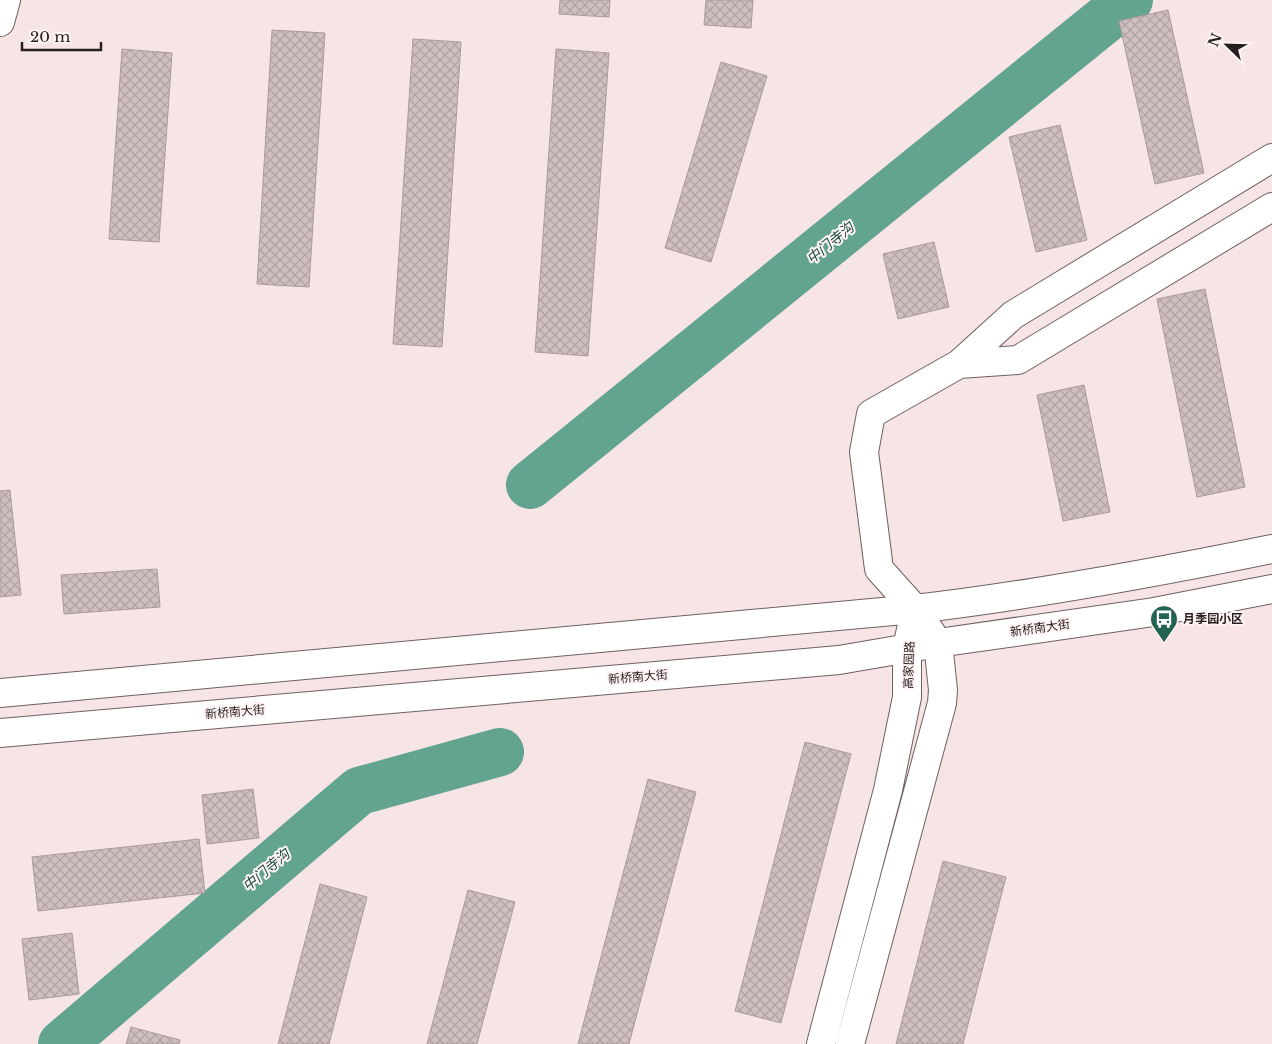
<svg xmlns="http://www.w3.org/2000/svg" width="1272" height="1044" viewBox="0 0 1272 1044" font-family="'Libre Baskerville','Noto Sans SC',serif">
  <defs>
    <pattern id="building-cross-hatch" width="8" height="8" patternUnits="userSpaceOnUse" patternTransform="scale(1.25)"><rect width="8" height="8" fill="#cfbebe"/><path d="M0 0l8 8M0 8l8-8" fill="none" stroke="#b2a3a3"/></pattern>
  </defs>
  <rect width="100%" height="100%" fill="#f7e4e5"/>
  <g fill="none" stroke-linecap="round" stroke-linejoin="round">
    <path stroke="#62a490" stroke-width="48" d="M530,485l599,-485
      M62,1044l297,-253 141,-39"/>
  </g>
  <path fill="url(#building-cross-hatch)" stroke="#ab9a9b" d="M560,0h50l-1,17 -50,-3z
    M706,0h47l-2,28 -47,-3z
    M1168,10l36,163 -49,11 -36,-163z
    M272,30l53,3 -16,254 -52,-3z
    M413,39l48,3 -19,305 -49,-3z
    M122,49l50,4 -13,189 -50,-3z
    M556,49l53,4 -21,303 -53,-4z
    M721,62l46,14 -56,186 -46,-14z
    M1060,125l27,115 -51,12 -27,-115z
    M934,242l15,65 -51,12 -15,-65z
    M1205,289l40,198 -48,10 -40,-198z
    M1084,385l26,127 -47,9 -26,-126z
    M10,490l11,105 -21,2v-106z
    M157,569l3,38 -96,7 -3,-39z
    M805,742l46,12 -70,269 -46,-12z
    M648,779l48,13 -67,252h-51z
    M253,789l6,49 -52,6 -5,-49z
    M199,839l6,54 -167,18 -6,-54z
    M943,861l63,16 -43,167h-67z
    M320,884l47,13 -38,147h-51z
    M468,890l47,12 -38,142h-50z
    M72,933l7,61 -50,6 -7,-61z
    M131,1027l49,13 -1,4h-53z"/>
  <g fill="none" stroke-linecap="round" stroke-linejoin="round">
    <g stroke="#6f6060" stroke-width="30">
      <path id="minor" d="M959,364l59,-4 254,-153
        M915,609l-36,-40 -15,-117 7,-38 88,-50 54,-49 259,-157"/>
    </g>
    <g stroke="#6f6060" stroke-width="30">
      <path id="tertiary" d="M0,22l6,-22"/>
    </g>
    <g stroke="#6f6060" stroke-width="30">
      <path id="secondary" d="M915,609c120,-14 239,-36 357,-60
        M938,643l216,-31 118,-23
        M821,1044l67,-254 19,-93v-49l5,-23
        M850,1044l92,-341 1,-13 -5,-47 -23,-34"/>
    </g>
    <g stroke="#6f6060" stroke-width="30">
      <path id="primary" d="M0,693l915,-84
        M0,733l839,-73 99,-17"/>
    </g>
    <use href="#minor" stroke="#fff" stroke-width="28"/>
    <use href="#tertiary" stroke="#fff" stroke-width="28"/>
    <use href="#secondary" stroke="#fff" stroke-width="28"/>
    <use href="#primary" stroke="#fff" stroke-width="28"/>
  </g>
  <defs>
    <g id="bus-pin" transform="scale(1.4375)"><path d="M0 17L-7.5 6A9.5 9.5 0 1 1 7.5 6Z" fill="#216352" stroke="#fff3f4"/><path d="M-5-6H5V4H4V6H2V4H-2V6H-4V4H-5ZM-3.5-4V0h7V-4ZM-3.5 1.2v1.5H-2V1.2ZM2 1.2v1.5H3.5V1.2Z" fill="#fff"/></g>
  </defs>
  <g fill-rule="evenodd">
    <use href="#bus-pin" x="1164" y="619"/>
  </g>
  <g text-anchor="middle" stroke-width="4" stroke-linejoin="round" paint-order="stroke">
    <g font-size="12" font-weight="bold" fill="#251e1e" stroke="#fff3f4" text-anchor="start">
      <text x="1183" y="623">月季园小区</text>
    </g>
    <g font-size="12" fill="#251e1e" stroke="#fff3f4">
      <text transform="translate(1040 628) rotate(-8)" y="4">新桥南大街</text>
      <text transform="translate(909 665) rotate(-88)" y="4">高家园路</text>
      <text transform="translate(638 677) rotate(-5)" y="4">新桥南大街</text>
      <text transform="translate(235 712) rotate(-5)" y="4">新桥南大街</text>
    </g>
    <g font-size="14" font-style="italic" fill="#144c3e" stroke="#fff3f4">
      <text transform="translate(830 243) rotate(-39)" y="5">中门寺沟</text>
      <text transform="translate(266 870) rotate(-40)" y="5">中门寺沟</text>
    </g>
  </g>
  <g transform="translate(1227 45) rotate(293)" stroke="#fff3f4" stroke-width="4" paint-order="stroke">
  <path d="M0-4L9 19L0 12L-9 19Z" fill="#251e1e"/>
  <text y="-8" font-size="14" font-weight="bold" text-anchor="middle" fill="#251e1e">N</text>
  </g>
  <path d="M22 42v8h79v-8" fill="none" stroke="#251e1e" stroke-width="2.5"/>
  <text x="30" y="42" font-size="15" fill="#251e1e" stroke="#fff3f4" stroke-width="4" paint-order="stroke">20 m</text>
</svg>
